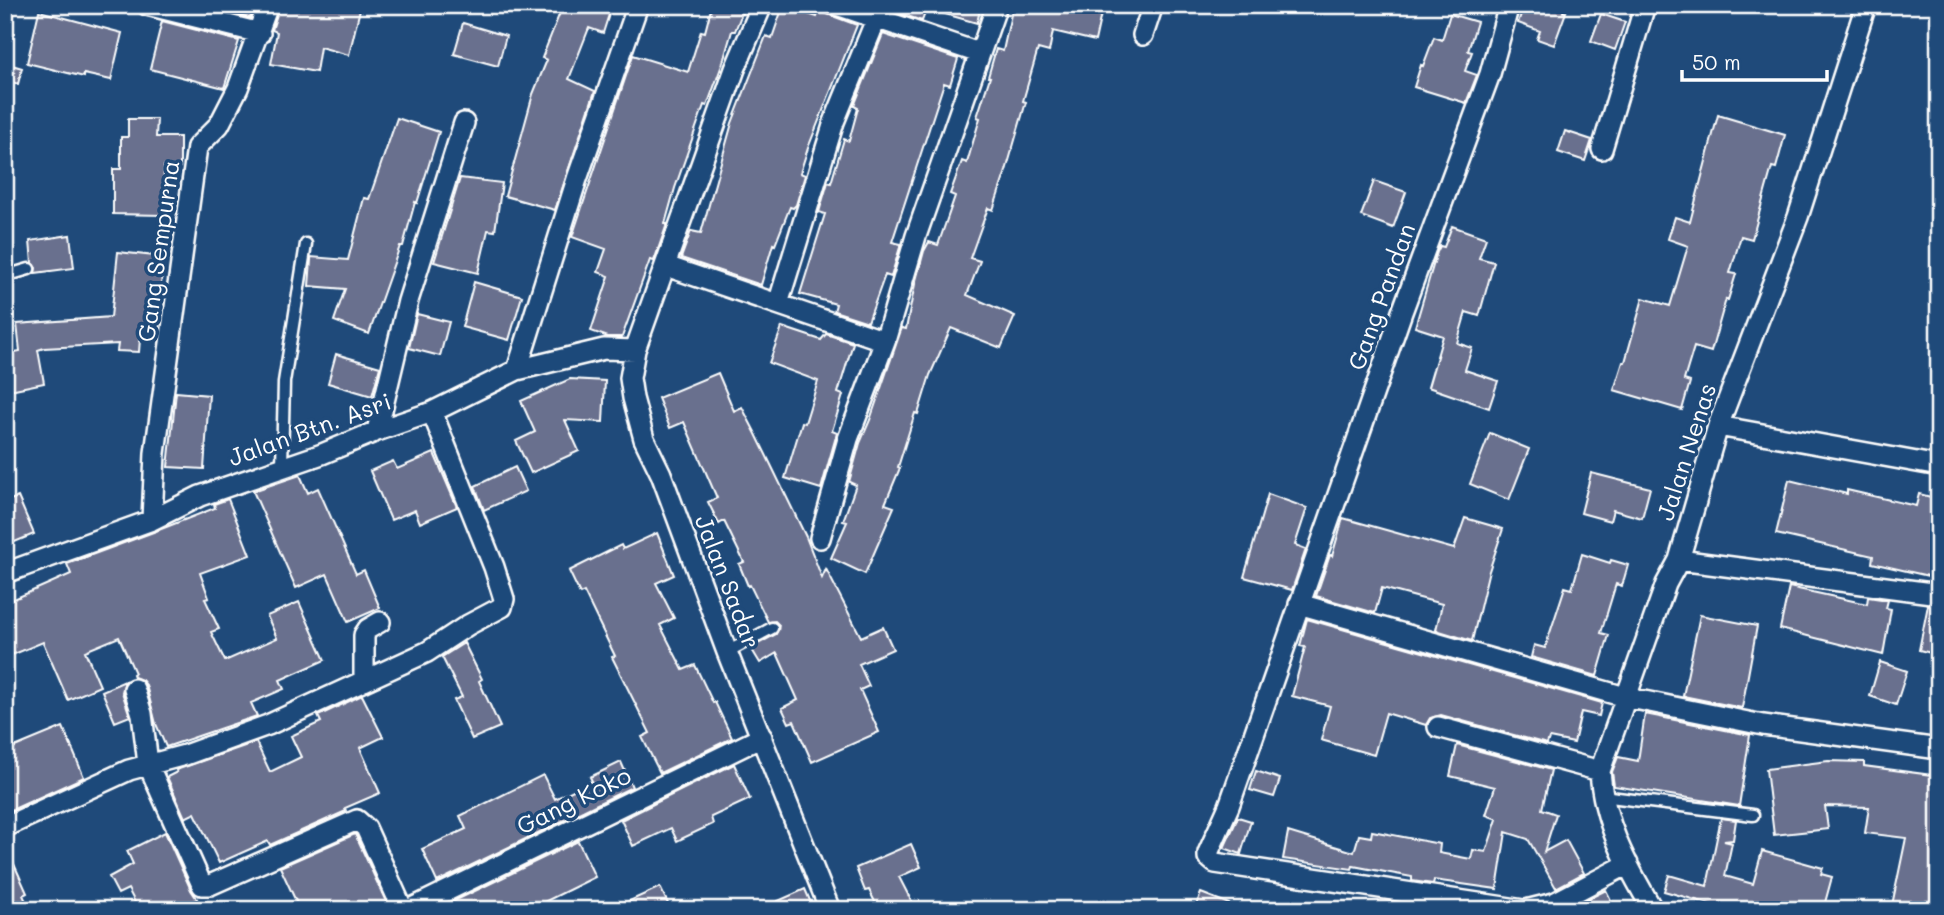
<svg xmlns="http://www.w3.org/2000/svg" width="1944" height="915" viewBox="0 0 1944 915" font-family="Mali,sans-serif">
  <rect width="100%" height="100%" fill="#1f4a7a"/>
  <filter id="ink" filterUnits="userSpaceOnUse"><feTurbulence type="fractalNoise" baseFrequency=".0143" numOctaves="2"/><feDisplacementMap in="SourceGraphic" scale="14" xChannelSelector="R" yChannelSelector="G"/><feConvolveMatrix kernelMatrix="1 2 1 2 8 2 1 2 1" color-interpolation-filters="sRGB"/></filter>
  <g filter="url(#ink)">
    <path fill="#69708e" stroke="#fff" stroke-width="2" d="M199,5h56l-5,13z
      M280,5h81l-12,50 -29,-8 -4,25 -45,-8 6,-32 -5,-2z
      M563,5h49l-9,28 -14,-5 -20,51 26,12 -40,119 -50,-14 28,-102 14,-34 -5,-2z
      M712,5h33l-10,26h-3l-9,31 -16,44 -3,-1 -29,83 -10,36h2l-13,37 -4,-1 -28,77h-14l-17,-6 18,-55 -11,-4 8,-23 -34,-12 61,-182 55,17 13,-41 4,1z
      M894,5h34l-6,16 -29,-10z
      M932,5h49l-4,18 -46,-13z
      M1013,5h90l-8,36 -42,-10 -4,21 -11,-3 -15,52 3,1 -20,69 -13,39 -5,-2 -18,50 10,3 -13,34 48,21 -14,32 -50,-20 -21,47 -12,39 -3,-1 -17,54 2,1 -15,36 9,3 -29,67 -34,-16 16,-36 -4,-1 13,-36 -7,-3 11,-39 10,-23 30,-87 2,-5 4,1 9,-45 9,-33 5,-9 9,3 17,-49 -5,-2 12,-33 5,2 13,-45 -3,-1 13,-40h-2l8,-28 7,2z
      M1524,5h41l-2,7h3l-12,33 -17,-6 3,-8 -22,-8z
      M783,6l34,11 2,-6 38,14 -49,123 -8,25 5,2 -9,30 -3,3 -3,-1 -15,38 -2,-1 -12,41 -80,-27 10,-27 10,2 31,-110 34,-87 6,2z
      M39,11l83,22 -11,47 -27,-6v3l-57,-14z
      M1450,14l27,8 -9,29 4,1 -7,19 12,4 -11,28 -52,-16 7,-22 2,1 11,-29 8,3z
      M1601,14l24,8 -10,28 -24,-9z
      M162,21l77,20 -15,47 -74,-19z
      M463,23l43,13 -8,30 -44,-12z
      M883,34l75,25 -8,26 -6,-2 -52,159 9,2 -10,33 -6,-2 -17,47 -34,-11 2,-7 -36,-10 25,-80 -6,-2 9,-30 3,1 13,-44 5,2 9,-33 -4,-2z
      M5,63l17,5 -4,16 -13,-4z
      M1718,115l67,20 -9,33 -4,-1 -20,72 -11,-3 -11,37 6,1 -8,26 -2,-1 -15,53 -17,-5 -10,33 6,2 -8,28 -68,-20 9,-28h2l18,-64 27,8 18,-60 -20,-7 7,-22 15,5z
      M397,118l42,14 -22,71 -2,-1 -12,44h-3l-31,88 -35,-13 11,-32 -36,-3 2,-26v-3l37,3 16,-62 5,1z
      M128,119h29l-1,18h24v30l-16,-1 -1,49 -50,-1v-45h8v-32h7z
      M1565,131l27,9 -7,21 -27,-9z
      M460,178l42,5 -7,48 -7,-1 -10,43 -44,-11z
      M1374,181l32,11 -13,36 -32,-12z
      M1452,226l34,12 -7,20 15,4 -15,54 -13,-4 -9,31 15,5 -7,22 33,11 -9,27 -61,-21 15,-51 -28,-9 22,-75 3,-6 4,1z
      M70,235l4,33 -39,5 1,-5 -4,-5 -2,-22z
      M118,252l46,5 -6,54h2l-2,28h-18l-1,13 -22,-1 1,-7 -74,4 -6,2 6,33 -39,8v-37l15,-3 -3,-27 94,-7z
      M474,282l48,14 -13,44 -47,-13z
      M417,314l32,8 -9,34 -31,-8z
      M782,327l39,13 5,-6 27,9 -15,50 5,2 -11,36 5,2 -16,56 -36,-11 17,-56 3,1 13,-42 -49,-18z
      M336,354l44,13 -8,29 -44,-13z
      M718,373l16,38 8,-4 14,27 50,103 16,41 4,-9 35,68 22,-10 10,22 -34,15 10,22 -9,4 19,42 -67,30 -18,-41 -5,2 -7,-15 16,-8 -21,-47 -17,10 -9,-15 25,-14 3,-9 -4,-4 -7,1 -18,-37 -2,1 -9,-22 5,-2 -20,-41 -5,3 -11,-22 9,-4 -33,-76 -14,6 -12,-30z
      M570,379l35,2 -2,41 -38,-2 14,31 -48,22 -15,-32 19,-9 -14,-31z
      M176,392l33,3 -5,74 -36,-2z
      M1490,433l39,16 -20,51 -39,-16z
      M434,453l23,54 -37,16 -5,-13 -24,10 -21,-49 23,-10 4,8z
      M515,467l11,24 -42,19 -9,-24z
      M1591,473l59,15 -8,30 -29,-8 -3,11 -29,-8z
      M300,475l8,18 10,-5 38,86 8,-4 16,38 -32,14 -21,-48 -31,14 -43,-97z
      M1789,480l58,14v-4l69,16 3,-12 20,5v69l-2,10 -65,-15 1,-7 -97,-22z
      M1268,494l39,14 -12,37 11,4 -14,41 -48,-13z
      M18,497l16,37 -29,12v-44z
      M228,499l22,56 -50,18 9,25 -4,1 14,30 -8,3 14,29 52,-23 -10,-22 32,-14 26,58 -45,20 4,9 -33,14 6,13 -91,31 -10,-23 -10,-39 -4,-5 -8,-3 -1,-3 2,-1 -16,-36 -34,14 15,35 -32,14 -25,-58 -31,13 -7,-15v-37l66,-29 -4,-10 89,-33 59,-23 -1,-4z
      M1343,518l111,31 11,-31 38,11 -15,45 -16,67 -36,-11 6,-26 -60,-16 -7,25 -59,-17 14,-41 2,1z
      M657,533l17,42 -18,8 18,35 -14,7 23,45 12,-5 18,38 2,-1 17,36 -72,35 -18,-36 8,-4 -38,-76 3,-1 -31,-64 -4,2 -11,-23 52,-26 2,4z
      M1582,554l28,9 1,-3 17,5 -6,21 -6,-2 -15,49 8,2 -12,41 -66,-19 3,-12 11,3 20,-61 7,2z
      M1789,587l78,17 1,-7 20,3 -2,8 5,1 -8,46 -103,-26z
      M1928,605l11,1v49l-20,-5z
      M1700,615l57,11 -15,82 -59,-12z
      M1307,619l295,84 -3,13 -18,-4 -7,31 -25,-5 -2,6 -106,-29 -11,3 -4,7 -40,-12 -12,42 -53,-15 9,-34 -38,-10 13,-49 -5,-1z
      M464,643l18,36 -3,2 21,46 -28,12 -18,-39 8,-3 -20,-40z
      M1880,662l27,9 -11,34 -26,-9z
      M125,681l-3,11 8,24 -15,6 -13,-31z
      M362,695l21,42 -23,11 20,45 -35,15 1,3 -76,34 -2,-4 -49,22 -24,-50 -10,5 -18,-41 10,-5 -1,-2 80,-28 14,30 31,-15 -10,-21 30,-14 -3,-6z
      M1645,714l105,21 -11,71 -125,-20 -2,-14 6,-15 20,4z
      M63,727l21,50 -79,36v-62z
      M1457,745l94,25 -9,39 14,5 -12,38 22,-12 18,33 -28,15 -28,-49 -22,-7 -9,57 -63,-9 -1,4 -21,-3v-4l-59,-11 -1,3 -69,-10 5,-27 66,20 5,-17 12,2 1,-6 68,13 -1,9 32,6 2,-9 13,2 11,-33 -11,-4 9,-28 -45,-11z
      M1828,761l36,1v4l75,10v99l-8,35h-40l15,-72 -41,-5 4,-26 -44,-1 3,23 -54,6 -8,-66z
      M621,762l11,25 -195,95 -15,-33 44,-20 -6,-13 83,-41 12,24 37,-18 -2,-4z
      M734,764l16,35 -39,18 2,7 -36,17 -6,-13 -38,18 -12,-26z
      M1256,771l24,8 -6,18 -24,-7z
      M1238,817l13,4 -10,33 -17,-6z
      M1721,818l15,2 -3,20 -9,1 8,2 -7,33 28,8 9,-33 61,17 -2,6 11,3 -9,33h-92l-67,-19 5,-16 38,11z
      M165,832l26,58 6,9 -21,11h-37l-11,-21 -10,5 -9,-17 24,-13 -6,-13z
      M355,834l33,72 -9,4h-79l-20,-43z
      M578,841l17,36 -67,33h-79l-3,-5z
      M5,844l22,49 -4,2 7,15h-25z
      M911,844l10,23 -22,10 17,33h-37l-10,-20 -4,1 -9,-23z
      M660,887l11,23h-61z
      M805,889l9,21h-56z
      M1606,890l10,20 -48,-1z
      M1201,893l41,16v1h-48z"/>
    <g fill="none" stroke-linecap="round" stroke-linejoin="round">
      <g stroke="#fff" stroke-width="15">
        <path id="lane" d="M5,276l24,-7
          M282,466l2,-84 22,-138
          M727,652l45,-24
          M1602,796l151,19"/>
      </g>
      <g stroke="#fff" stroke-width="24">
        <path id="street" d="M147,5l113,28
          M762,5l-27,64 -100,281 -5,28 3,20 11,41 17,35 66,178 103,258
          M837,5l142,48
          M1509,5l-19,69 -88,238 -173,494 -21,47v4l7,6 309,47
          M1143,35l10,-30
          M1602,149l43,-144
          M666,266l219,75
          M778,304l56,-182 48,-117
          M517,370l60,-191 61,-174
          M1718,426l221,40
          M377,431l31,-130 56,-178
          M152,520l3,-67 42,-306 22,-22 19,-37 30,-83
          M820,538l28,-99 37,-98 31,-105 81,-231
          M1679,560l260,34
          M5,573l147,-53 48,-24 122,-42 55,-23 55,-19 85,-42 87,-21 31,1
          M1299,604l326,93 138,28 176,24
          M364,681v-46l4,-6 12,-7
          M134,689l8,25 6,50 54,121h8l147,-65 9,8 37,82
          M1438,727l162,44
          M5,827l124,-57 56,-15 83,-30 159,-73 41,-27 34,-18 2,-8 -10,-32 -62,-155
          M408,910l354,-173
          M1526,910l28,-7 74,-39
          M1653,910c-26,-44 -50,-88 -53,-139l66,-187 13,-24 39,-134 80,-209 68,-212"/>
      </g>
      <use href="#lane" stroke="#1f4a7a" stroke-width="10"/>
      <use href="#street" stroke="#1f4a7a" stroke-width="19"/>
    </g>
  </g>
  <g text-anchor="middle" stroke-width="7" stroke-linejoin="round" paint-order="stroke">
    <g font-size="24" fill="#fff" stroke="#1f4a7a">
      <text transform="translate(159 251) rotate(-82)" y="8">Gang Sempurna</text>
      <text transform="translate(1382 297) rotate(-70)" y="8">Gang Pandan</text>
      <text transform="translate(310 430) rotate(-20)" y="8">Jalan Btn. Asri</text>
      <text transform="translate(1687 452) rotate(-72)" y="8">Jalan Nenas</text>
      <text transform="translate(727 582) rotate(69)" y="8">Jalan Sadar</text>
      <text transform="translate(574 801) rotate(-26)" y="8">Gang Koko</text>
    </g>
  </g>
  <rect width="1944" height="915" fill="none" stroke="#1f4a7a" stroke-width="28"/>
  <rect x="14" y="14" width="1916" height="887" fill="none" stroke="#fff" stroke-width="2.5" filter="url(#ink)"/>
  <path d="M1682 70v10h145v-10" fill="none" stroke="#ffffff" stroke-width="3.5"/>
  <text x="1692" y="70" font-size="21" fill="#ffffff" stroke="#1f4a7a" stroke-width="5" paint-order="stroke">50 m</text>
</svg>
